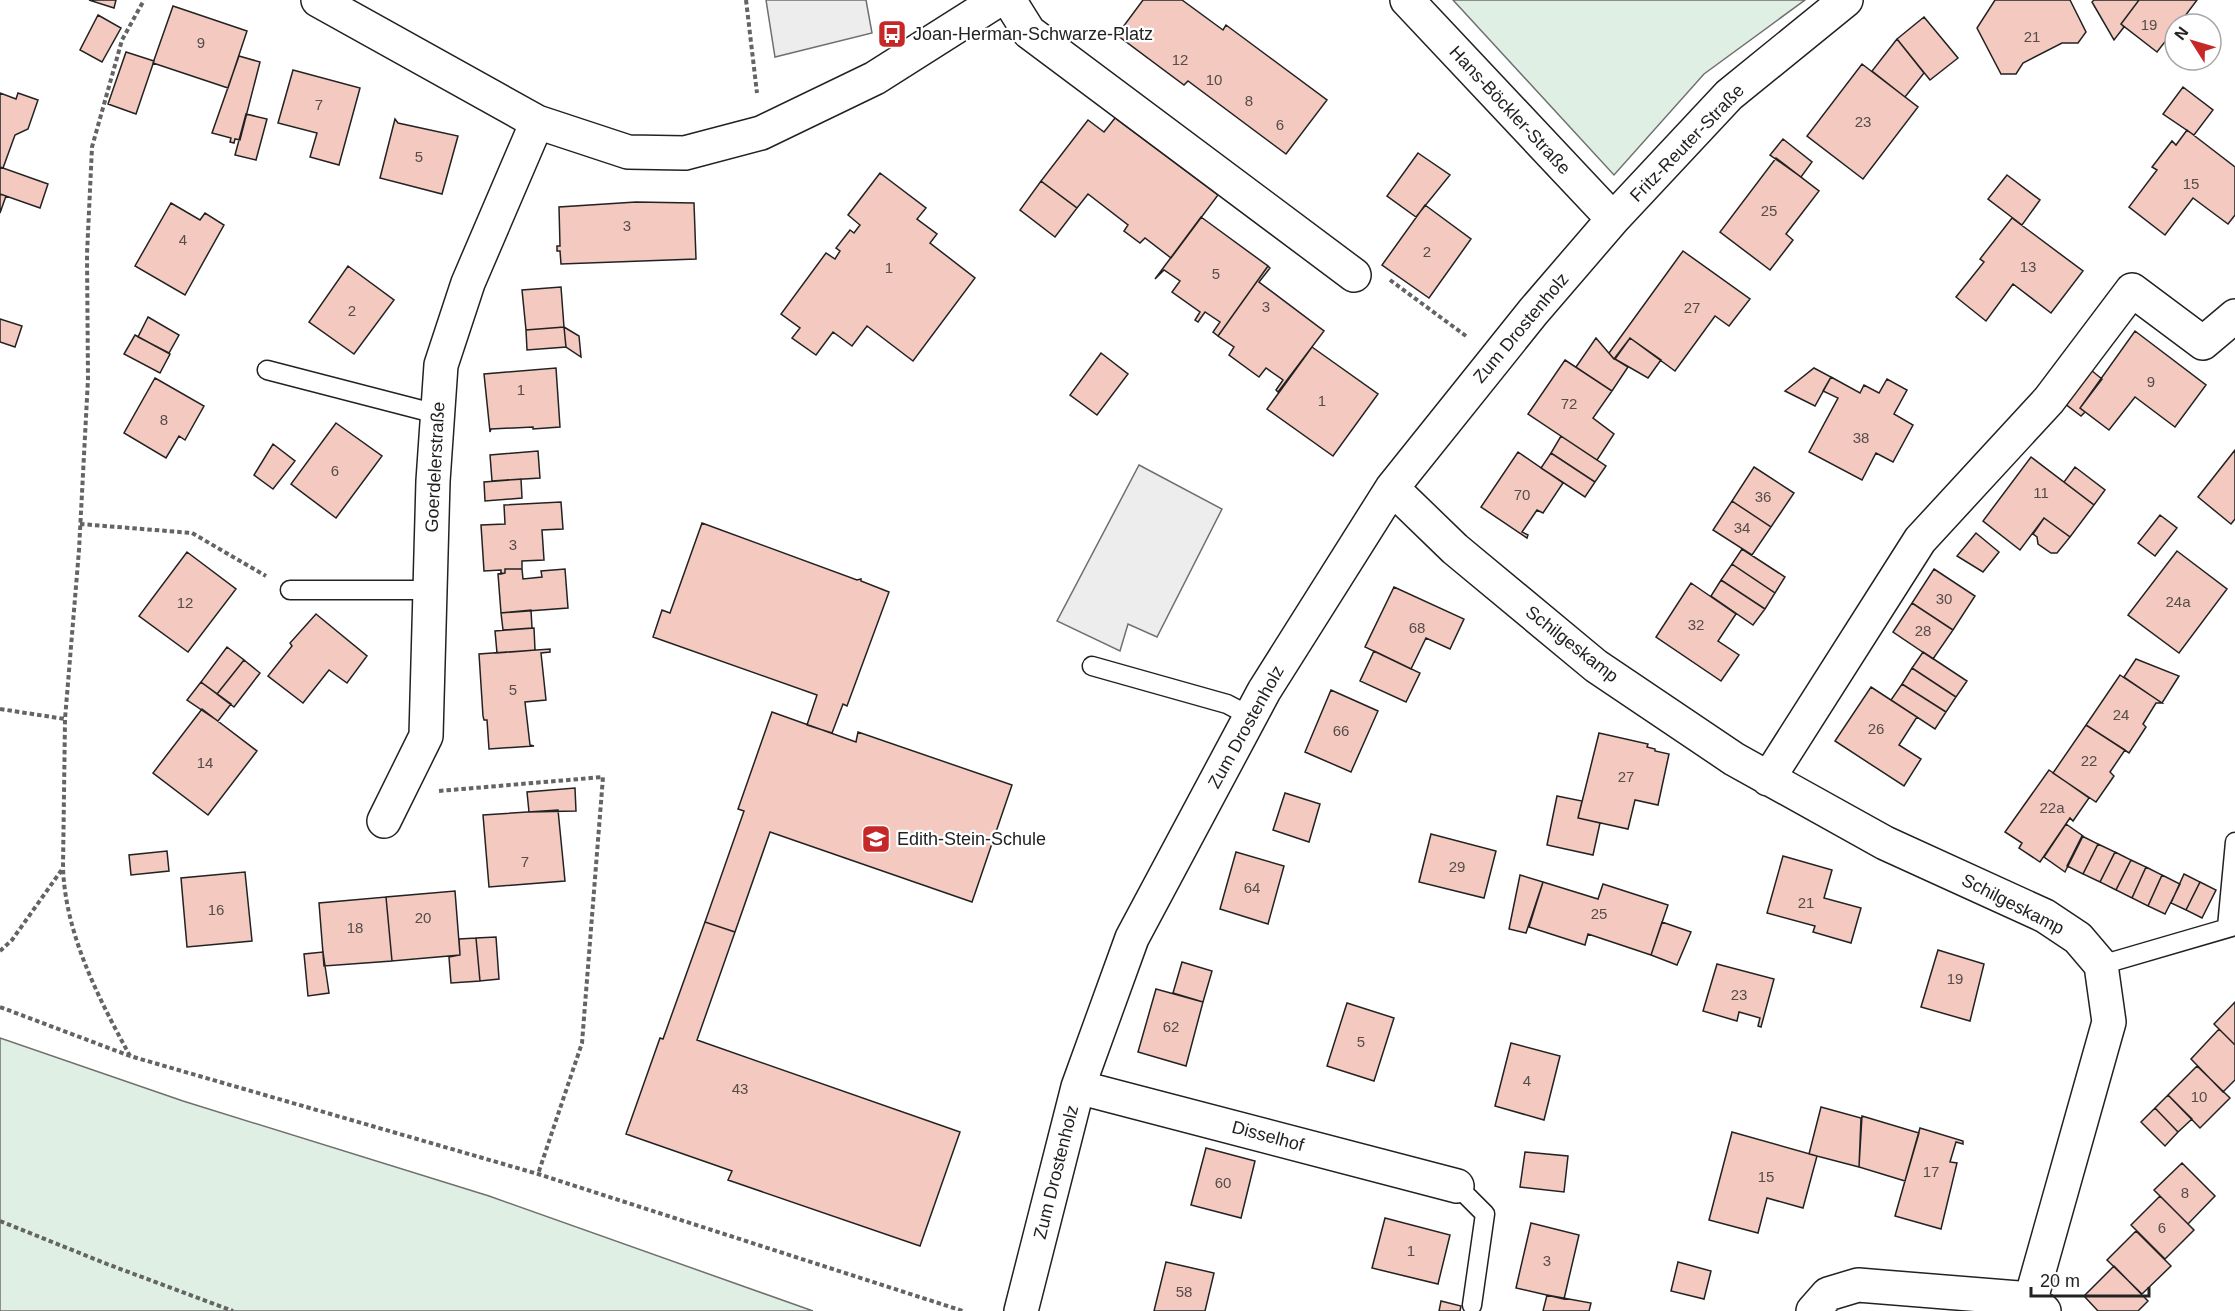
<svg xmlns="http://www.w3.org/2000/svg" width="2235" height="1311" viewBox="0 0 2235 1311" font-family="Helvetica,sans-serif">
  <rect width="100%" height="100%" fill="#fff"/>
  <path fill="#e0efe3" stroke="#6f6f6f" stroke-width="1.5" d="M1453,0h352l-101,74 -90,101z
    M0,1038l183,63 306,95 324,115h-813z"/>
  <path fill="#ededed" stroke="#6f6f6f" stroke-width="1.5" d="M766,0h100l6,33 -97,24z
    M1139,465l83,44 -65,128 -29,-13 -8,27 -63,-30z"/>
  <path fill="#f3c9c0" stroke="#222" stroke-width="1.5" d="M89,0h27l-2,8z
    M1143,0h39l41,30 3,-5 101,75 -41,54 -98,-73 -4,4 -67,-50z
    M1995,0h75l16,32 -8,11h-16l-39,20 -7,11h-15l-24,-46z
    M2094,0h45l-18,24 3,3 -10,13 -22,-38z
    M2139,0h58l-18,24h-4v5l-18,23 -36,-28z
    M173,6l74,25 -19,57 -75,-25z
    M98,15l23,13 -19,34 -22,-12z
    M1924,17l34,41 -28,22 -33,-41z
    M1897,39l27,34 -19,24 -33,-26z
    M126,52l28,9 -18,53 -28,-10z
    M239,56l21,6 -20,78 -5,-1 -1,4 -4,-1 1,-4 -19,-5z
    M1862,64l56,43 -55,72 -56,-43z
    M293,70l67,18 -21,77 -29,-8 7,-24 -39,-10z
    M2183,87l30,23 -19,25 -31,-21z
    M0,93l16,6 2,-6 20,7 -10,29 -13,6 -12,33 -3,-1z
    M246,114l21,5 -11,41 -21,-5z
    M1115,118l103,77 -47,63 -26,-20 -5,5 -16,-12 4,-6 -40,-31 -11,14 -36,-27 47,-61 16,12z
    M395,119l3,4 60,13 -16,58 -62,-16z
    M2187,130l48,37v48l-7,9 -35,-26 -28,37 -36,-28 28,-37 -5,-3 20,-26 4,4z
    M1783,139l29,23 -11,15 -31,-22z
    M1418,153l32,22 -34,42 -29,-21z
    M1776,158l43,33 -33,43 7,6 -23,30 -50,-38z
    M0,167l48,17 -8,24 -40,-14z
    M880,173l46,35 -9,11 20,15 -7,9 45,35 -62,83 -46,-35 -15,20 -19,-14 -17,23 -24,-17 8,-10 -19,-14 45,-61 9,6 5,-8 -4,-3 14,-18 4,3 6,-8 -12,-10z
    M2007,175l33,25 -18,25 -34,-26z
    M1041,181l36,27 -22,29 -35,-27z
    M0,194l6,2 -6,17z
    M636,202l58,1 2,56 -135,5 -1,-13h-3v-5h3l-1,-39z
    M171,203l29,17 5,-7 19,12 -39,70 -50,-29z
    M1425,205l46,34 -42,59 -47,-33z
    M1201,217l67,49 -50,70 -5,-4 7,-10 -15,-10 -7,10 -3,-2 5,-8 -28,-20 8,-11 -16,-11 -9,9z
    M2012,218l71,53 -32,42 -38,-29 -27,37 -30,-24 28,-35 -4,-3z
    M1683,251l67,48 -21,27 -14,-10 -40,55 -45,-33 -16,21 -5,-6z
    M348,266l46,34 -40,54 -45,-32z
    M1268,266l2,2 -11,14 65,49 -46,61 -2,-2 7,-10 -17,-12 -7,9 -30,-22 5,-8 -16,-11z
    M561,287l3,40 -38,3 -4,-40z
    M148,317l31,18 -10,18 -31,-16z
    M0,319l22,7 -7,21 -15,-5z
    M564,327l2,20 -39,3 -1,-20z
    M564,327l15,9 2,21 -15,-10z
    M2135,331l71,54 -31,42 -40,-30 -26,33 -29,-22z
    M135,335l35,19 -10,19 -36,-19z
    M1596,338l17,20 15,9 -16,24 -36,-24z
    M1630,338l31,22 -13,18 -33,-19z
    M1312,347l66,47 -45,62 -66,-47z
    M1101,353l27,21 -31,41 -27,-20z
    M1565,360l47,31 -19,27 21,16 -17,26 -69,-46z
    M2086,366l16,13 -22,29 5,4 -4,4 -21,-16z
    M556,368l4,59 -27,2v-2l-42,2 -1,3 -6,-58z
    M1814,368l17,9 -16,29 -30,-15z
    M1831,377l29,16 4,-8 15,8 8,-14 20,11 -13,24 19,11 -20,37 -17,-9 -14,27 -53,-28 29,-54 -15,-7z
    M155,378l49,28 -19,34 -6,-4 -13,22 -42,-25z
    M336,423l46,33 -46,62 -45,-34z
    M1561,436l45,30 -11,16 -44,-29z
    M273,444l22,17 -22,28 -19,-14z
    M2235,450v69l-4,5 -33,-27z
    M538,451l2,27 -48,3 -2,-26z
    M1518,452l45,31 -20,30 -6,-3 -15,22 6,3 -1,3 -46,-31z
    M1551,453l44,29 -10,15 -44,-29z
    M2031,457l63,48 -24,32 -26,-19 -24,32 -37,-29z
    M1754,467l40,26 -23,34 -39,-26z
    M2075,467l30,23 -11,15 -30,-23z
    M521,479l1,19 -37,3 -1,-19z
    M1732,501l39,26 -19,28 -39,-25z
    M561,502l2,27 -21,1 2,30 -22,1v8h-17v4l-4,1v-4l-17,1 -3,-46 24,-1 -1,-19z
    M2160,515l17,13 -22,28 -17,-13z
    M2044,518l26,19 -13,16h-6l-13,-9 -1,-7 -4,-3z
    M702,523l155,57 4,-1v2l28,11 -42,114 -4,-2 -11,29 -25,-8 10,-30 -164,-58 9,-27 8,3z
    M1976,533l23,19 -16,20 -26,-16z
    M1742,549l43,28 -10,16 -43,-29z
    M2177,551l50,38 -48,64 -51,-38z
    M187,552l49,37 -48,63 -49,-36z
    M1732,564l43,29 -10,16 -44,-29z
    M505,569h17l1,10 19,-2 -1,-6 24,-2 3,39 -67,5 -3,-39 7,-1z
    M1934,569l41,27 -22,34 -41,-27z
    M1721,580l44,29 -12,16 -42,-29z
    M1691,583l45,31 -18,27 21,14 -18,26 -65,-44z
    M1394,587l70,32 -14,30 -24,-11 -15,31 -46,-22z
    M1912,603l41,27 -20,29 -40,-27z
    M531,610l1,18 -29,2 -2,-17z
    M316,614l51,42 -20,27 -18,-13 -26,33 -35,-27 24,-30 -2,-3z
    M534,628l1,22 -38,3 -2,-22z
    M227,647l17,13 -27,34 -16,-12z
    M550,649v3l-9,1 5,47 -21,2 5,43 4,1 -45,3 -2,-29h-3l-1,-4 -4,-62z
    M1374,651l46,22 -14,29 -46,-21z
    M1923,652l44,29 -11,16 -44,-29z
    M2136,659l43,17 -17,27 -38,-26z
    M244,660l16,13 -26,34 -17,-13z
    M1912,668l44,29 -10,15 -44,-28z
    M2120,675l42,28h-6l-13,21 3,3 -17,26 -43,-28z
    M201,682l30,22 -13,17 -31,-21z
    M1902,684l44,28 -11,17 -44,-29z
    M1871,687l46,30 -18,28 22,14 -17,27 -69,-45z
    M1331,690l47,21 -27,61 -46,-20z
    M202,709l55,42 -49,64 -55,-42z
    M772,712l84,30 2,-10 154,53 -40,117 -202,-70 -35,100 -30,-10 39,-111 -6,-2z
    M2086,725l39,25 -15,22 4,4 -18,26 -43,-29z
    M1599,733l49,11 -1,3 8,2v2l14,3 -11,51 -23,-5 -7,29 -50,-11z
    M2049,770l40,28 -16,23 -3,-3 -30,44 -21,-14 3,-5 -17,-11z
    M575,788l1,23 -47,1 -2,-20z
    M1285,793l35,11 -11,38 -36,-12z
    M1557,796l25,5 -4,17 22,5 -7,32 -46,-10z
    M558,810l7,71 -76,6 -6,-72z
    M2066,824l17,12 -18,36 -21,-15z
    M1431,834l65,17 -12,47 -65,-16z
    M2082,836l16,8 -15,30 -16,-8z
    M2098,844l17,8 -15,30 -17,-8z
    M167,851l2,20 -38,4 -2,-20z
    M1236,852l48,14 -16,58 -48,-15z
    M2115,852l16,8 -15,30 -16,-8z
    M1783,856l49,14 -8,28 37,10 -10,35 -38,-11 2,-6 -48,-13z
    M2131,860l15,7 -14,31 -16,-8z
    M2146,867l16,8 -14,31 -16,-8z
    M245,872l7,69 -65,6 -6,-69z
    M2184,874l16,8 -14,28 -15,-7z
    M1520,875l23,7 -17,51 -17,-4z
    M2162,875l18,9 -15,30 -17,-8z
    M1543,882l55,17 5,-15 65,21 -17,50 -63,-21 -3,11 -56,-18z
    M2200,882l16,8 -14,28 -16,-8z
    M455,891l5,64 -68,6 -6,-64z
    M386,897l6,64 -68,5 -5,-63z
    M705,922l30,10 -38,108 263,92 -40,114 -192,-66 4,-9 -106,-37 34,-96 3,1z
    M1662,922l29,10 -14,33 -26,-10z
    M496,937l3,42 -19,2 -4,-43z
    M476,938l4,43 -29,2 -2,-26 11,-2 -1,-16z
    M1938,950l46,14 -14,57 -49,-14z
    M323,952l6,41 -21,3 -4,-42z
    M1182,962l30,9 -9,31 -30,-9z
    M1717,964l57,15 -13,48 -3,-1 2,-8 -21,-6 -2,9 -34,-10z
    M1156,989l47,13 -17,64 -48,-14z
    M2235,1002v43l-21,-21z
    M1347,1003l47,15 -20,63 -47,-15z
    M2219,1029l16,16v35l-12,12 -32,-33z
    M1511,1043l49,13 -16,64 -49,-14z
    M2197,1066l33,32 -30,30 -32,-33z
    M2168,1095l24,24 -14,13 -23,-24z
    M1821,1107l40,11 -2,49 -50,-13z
    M2155,1108l23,24 -13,14 -24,-24z
    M1862,1116l57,17 -14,48 -46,-14z
    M1920,1128l43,13v3l-7,-2 -6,20 7,1 -16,66 -46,-13z
    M1732,1132l85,24 -14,52 -36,-10 -9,35 -49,-13z
    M1206,1148l49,13 -14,57 -50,-13z
    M1525,1152l43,4 -4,36 -44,-5z
    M2182,1163l33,33 -27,28 -34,-34z
    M2160,1196l34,34 -29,29 -34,-34z
    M1385,1218l65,17 -12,49 -66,-16z
    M1531,1223l48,12 -15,64 -48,-11z
    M2136,1231l35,35 -29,28 -35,-34z
    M1166,1262l48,11 -9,38h-51z
    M1678,1262l33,9 -7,28 -33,-8z
    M2114,1266l34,35 -10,10h-40l-14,-15z
    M1547,1295l44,8 -2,8h-46z
    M1441,1301l20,5 -1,5h-21z"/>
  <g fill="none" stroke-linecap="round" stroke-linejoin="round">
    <g stroke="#222" stroke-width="21">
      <path id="lane" d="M267,370l170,44
        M290,590h140
        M1092,666l135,38 23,12
        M2227,927l8,-85
        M2101,965l134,-39
        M1457,1186l28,28 -13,91"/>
    </g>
    <g stroke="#222" stroke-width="36">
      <path id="street" d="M318,0l219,122 91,30 57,1 76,-20 114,-55 123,-78
        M1009,0l20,32 325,243
        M1407,0l206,219
        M1392,488l63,61 141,117 138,93 151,84 160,73 33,22 23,27 8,57 -78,277
        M1768,779l152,-239 129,-140 83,-110 71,53 32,-27
        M384,821l42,-85 7,-255 8,-116 27,-82 69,-161
        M1078,1087l379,99
        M1021,1311l57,-224 54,-149 132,-247 128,-203 141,-176 80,-93 116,-124 117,-95
        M1813,1311l15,-17 30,-9 173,14 13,12"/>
    </g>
    <path stroke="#646464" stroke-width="4" stroke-dasharray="4.5 3" stroke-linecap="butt" d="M746,0l11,93
      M1390,280l76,56
      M80,524l112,9 74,43
      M0,709l65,10
      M439,791l164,-14 -21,266 -44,131
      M0,951l12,-11 51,-72
      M0,1007l130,49 408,118 425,137
      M130,1056c-31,-57 -65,-122 -67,-189l2,-148 14,-169 9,-171 -1,-125 5,-107 30,-107 22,-40
      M0,1221l107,43 126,47"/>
    <use href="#lane" stroke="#fff" stroke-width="18"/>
    <use href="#street" stroke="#fff" stroke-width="33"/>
  </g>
  <defs>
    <g id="bus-square" transform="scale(1.5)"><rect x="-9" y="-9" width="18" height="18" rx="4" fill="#c62828" stroke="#fff"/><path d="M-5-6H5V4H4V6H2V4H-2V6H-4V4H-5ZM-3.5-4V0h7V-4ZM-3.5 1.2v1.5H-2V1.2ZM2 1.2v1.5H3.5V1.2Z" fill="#fff"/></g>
    <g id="school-square" transform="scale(1.5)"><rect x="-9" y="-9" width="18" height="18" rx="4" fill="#c62828" stroke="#fff"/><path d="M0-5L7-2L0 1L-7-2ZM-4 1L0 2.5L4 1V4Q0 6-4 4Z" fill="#fff"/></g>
  </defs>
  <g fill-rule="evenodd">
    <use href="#bus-square" x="892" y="34"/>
    <use href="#school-square" x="876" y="839"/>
  </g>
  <g text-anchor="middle" stroke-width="4.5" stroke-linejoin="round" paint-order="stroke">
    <g font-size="15" fill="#564c4a">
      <text x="2149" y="30">19</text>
      <text x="2032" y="42">21</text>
      <text x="201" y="48">9</text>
      <text x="1180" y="65">12</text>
      <text x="1214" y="85">10</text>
      <text x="1249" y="106">8</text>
      <text x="319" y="110">7</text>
      <text x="1863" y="127">23</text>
      <text x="1280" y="130">6</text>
      <text x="419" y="162">5</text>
      <text x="2191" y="189">15</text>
      <text x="1769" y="216">25</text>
      <text x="627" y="231">3</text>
      <text x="183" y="245">4</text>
      <text x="1427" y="257">2</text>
      <text x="2028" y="272">13</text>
      <text x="889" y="273">1</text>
      <text x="1216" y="279">5</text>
      <text x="1266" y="312">3</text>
      <text x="1692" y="313">27</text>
      <text x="352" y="316">2</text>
      <text x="2151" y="387">9</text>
      <text x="521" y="395">1</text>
      <text x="1322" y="406">1</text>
      <text x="1569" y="409">72</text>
      <text x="164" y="425">8</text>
      <text x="1861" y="443">38</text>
      <text x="335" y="476">6</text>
      <text x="2041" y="498">11</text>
      <text x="1522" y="500">70</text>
      <text x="1763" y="502">36</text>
      <text x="1742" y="533">34</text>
      <text x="513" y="550">3</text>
      <text x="1944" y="604">30</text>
      <text x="2178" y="607">24a</text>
      <text x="185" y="608">12</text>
      <text x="1696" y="630">32</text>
      <text x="1417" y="633">68</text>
      <text x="1923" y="636">28</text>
      <text x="513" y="695">5</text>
      <text x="2121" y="720">24</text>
      <text x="1876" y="734">26</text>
      <text x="1341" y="736">66</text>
      <text x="2089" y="766">22</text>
      <text x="205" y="768">14</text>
      <text x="1626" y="782">27</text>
      <text x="2052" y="813">22a</text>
      <text x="525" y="867">7</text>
      <text x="1457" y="872">29</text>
      <text x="1252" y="893">64</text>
      <text x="1806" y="908">21</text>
      <text x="216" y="915">16</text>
      <text x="1599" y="919">25</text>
      <text x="423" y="923">20</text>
      <text x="355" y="933">18</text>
      <text x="1955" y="984">19</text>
      <text x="1739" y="1000">23</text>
      <text x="1171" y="1032">62</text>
      <text x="1361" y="1047">5</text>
      <text x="1527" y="1086">4</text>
      <text x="740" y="1094">43</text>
      <text x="2199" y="1102">10</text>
      <text x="1931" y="1177">17</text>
      <text x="1766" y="1182">15</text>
      <text x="1223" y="1188">60</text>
      <text x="2185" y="1198">8</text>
      <text x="2162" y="1233">6</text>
      <text x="1411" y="1256">1</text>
      <text x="1547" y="1266">3</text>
      <text x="1184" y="1297">58</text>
    </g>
    <g font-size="18" fill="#222" stroke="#fff" text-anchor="start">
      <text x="913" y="40">Joan-Herman-Schwarze-Platz</text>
      <text x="897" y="845">Edith-Stein-Schule</text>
    </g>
    <g font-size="18" fill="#222" stroke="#fff">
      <text transform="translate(1510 110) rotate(47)" y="6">Hans-Böckler-Straße</text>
      <text transform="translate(1687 143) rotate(-46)" y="6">Fritz-Reuter-Straße</text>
      <text transform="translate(1521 328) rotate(-50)" y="6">Zum Drostenholz</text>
      <text transform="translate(435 467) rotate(-87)" y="6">Goerdelerstraße</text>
      <text transform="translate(1572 644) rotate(38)" y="6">Schilgeskamp</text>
      <text transform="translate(1246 727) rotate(-61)" y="6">Zum Drostenholz</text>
      <text transform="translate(2013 904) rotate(27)" y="6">Schilgeskamp</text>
      <text transform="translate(1268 1136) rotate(15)" y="6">Disselhof</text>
      <text transform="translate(1056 1172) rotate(-76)" y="6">Zum Drostenholz</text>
    </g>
  </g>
  <g transform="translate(2193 42) rotate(307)"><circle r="28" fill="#ffffff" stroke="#a7a7a7" stroke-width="1.5"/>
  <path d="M0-4.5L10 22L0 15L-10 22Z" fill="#c62828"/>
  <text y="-9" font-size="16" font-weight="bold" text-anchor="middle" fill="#222222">N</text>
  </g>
  <path d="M2031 1287v9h118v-9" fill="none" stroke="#222222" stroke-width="3"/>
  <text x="2040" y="1287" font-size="18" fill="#222222" stroke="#ffffff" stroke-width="4.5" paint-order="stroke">20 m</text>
</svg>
